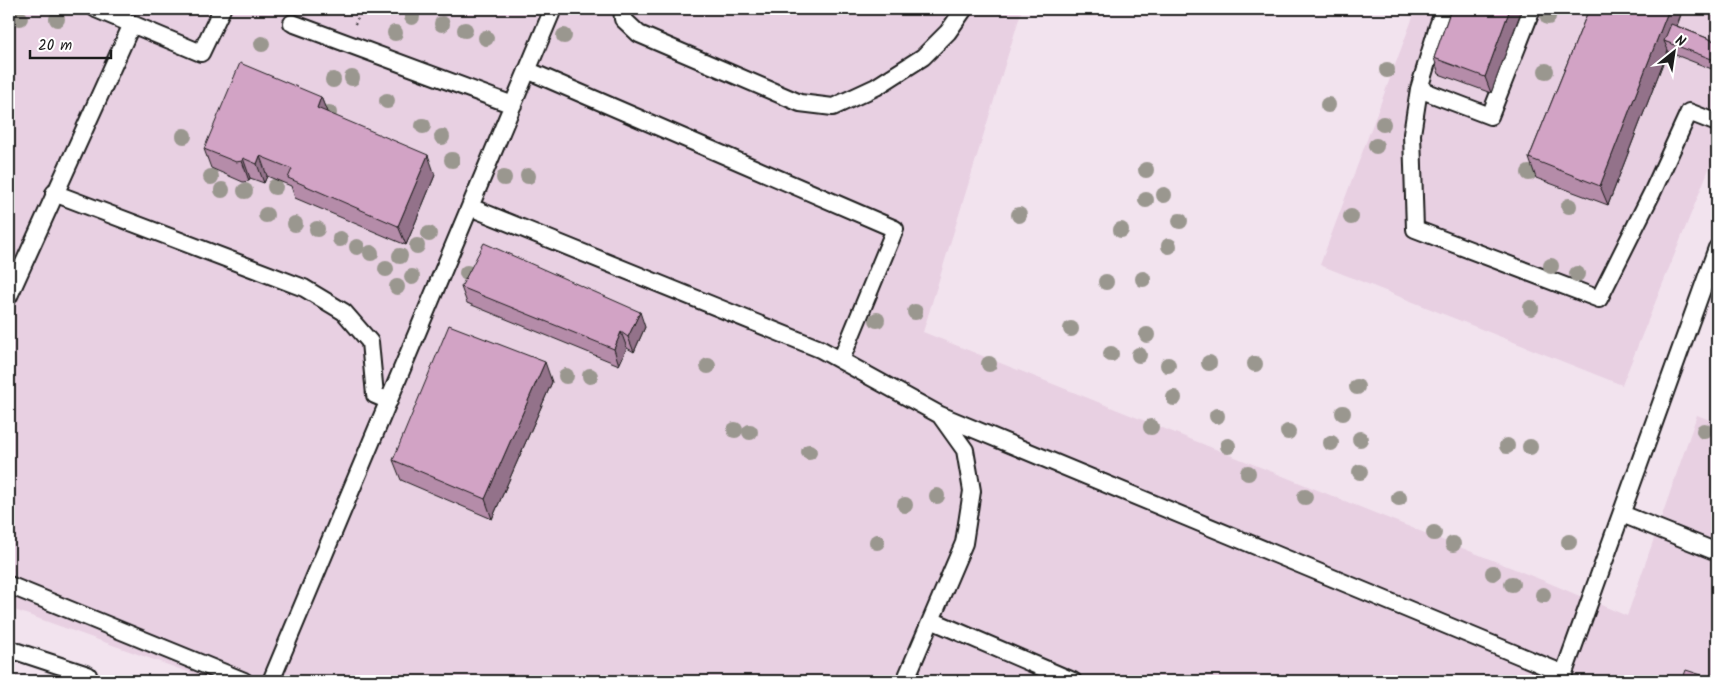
<svg xmlns="http://www.w3.org/2000/svg" width="1726" height="690" viewBox="0 0 1726 690" font-family="Kalam,sans-serif">
  <rect width="100%" height="100%" fill="#f2e3ee"/>
  <filter id="ink" filterUnits="userSpaceOnUse"><feTurbulence type="fractalNoise" baseFrequency=".02" numOctaves="2"/><feDisplacementMap in="SourceGraphic" scale="10" xChannelSelector="R" yChannelSelector="G"/><feConvolveMatrix kernelMatrix="1 2 1 2 8 2 1 2 1" color-interpolation-filters="sRGB"/></filter>
  <g filter="url(#ink)">
    <path fill="#e8d0e2" d="M9,9h1013l-99,323 619,248 85,36 70,-201 20,8v258h-1504l-204,-73z
      M1416,9h301v140l-95,236 -302,-120z"/>
    <g fill="none" stroke-linecap="round" stroke-linejoin="round">
      <g stroke="#1c1c1c" stroke-width="20">
        <path id="lane" d="M96,9l105,44 21,-44
          M622,9l1,10 16,15 161,69 33,4 43,-20 47,-30 25,-25 16,-23
          M1444,9l-7,20 -18,60 -7,45 3,95 184,70 53,-106 37,-81 28,11
          M292,23l221,82
          M527,70l368,159 -54,131
          M1419,89l71,27 42,-107
          M54,193l250,95 40,24 26,30 5,53 14,6
          M470,207l350,142 120,66 25,35 7,41 -8,52 -59,138
          M9,296l123,-272
          M940,415l624,259
          M1622,514l95,38
          M9,585l235,96
          M931,620l142,61
          M9,649l79,26
          M271,681l282,-672
          M1561,681l156,-433"/>
      </g>
      <path stroke="#1c1c1c" stroke-width="3" stroke-dasharray="1 4" stroke-linecap="butt" d="M355,24l7,-15"/>
      <use href="#lane" stroke="#fff" stroke-width="16"/>
    </g>
    <g fill="#9a978f">
      <circle cx="412" cy="17" r="8"/>
      <circle cx="1548" cy="17" r="8"/>
      <circle cx="20" cy="18" r="8"/>
      <circle cx="57" cy="19" r="8"/>
      <circle cx="442" cy="24" r="8"/>
      <circle cx="465" cy="30" r="8"/>
      <circle cx="395" cy="33" r="8"/>
      <circle cx="564" cy="36" r="8"/>
      <circle cx="486" cy="38" r="8"/>
      <circle cx="262" cy="44" r="8"/>
      <circle cx="1387" cy="70" r="8"/>
      <circle cx="1546" cy="71" r="8"/>
      <circle cx="352" cy="78" r="8"/>
      <circle cx="333" cy="80" r="8"/>
      <circle cx="387" cy="101" r="8"/>
      <circle cx="1328" cy="105" r="8"/>
      <circle cx="329" cy="113" r="8"/>
      <circle cx="1383" cy="124" r="8"/>
      <circle cx="423" cy="126" r="8"/>
      <circle cx="184" cy="136" r="8"/>
      <circle cx="442" cy="137" r="8"/>
      <circle cx="1376" cy="146" r="8"/>
      <circle cx="452" cy="160" r="8"/>
      <circle cx="1146" cy="170" r="8"/>
      <circle cx="1529" cy="173" r="8"/>
      <circle cx="528" cy="176" r="8"/>
      <circle cx="211" cy="177" r="8"/>
      <circle cx="504" cy="178" r="8"/>
      <circle cx="275" cy="187" r="8"/>
      <circle cx="222" cy="190" r="8"/>
      <circle cx="245" cy="191" r="8"/>
      <circle cx="1164" cy="195" r="8"/>
      <circle cx="1146" cy="200" r="8"/>
      <circle cx="1569" cy="206" r="8"/>
      <circle cx="266" cy="215" r="8"/>
      <circle cx="1019" cy="215" r="8"/>
      <circle cx="1351" cy="217" r="8"/>
      <circle cx="1180" cy="221" r="8"/>
      <circle cx="295" cy="224" r="8"/>
      <circle cx="317" cy="229" r="8"/>
      <circle cx="1121" cy="230" r="8"/>
      <circle cx="429" cy="234" r="8"/>
      <circle cx="340" cy="239" r="8"/>
      <circle cx="417" cy="246" r="8"/>
      <circle cx="1169" cy="246" r="8"/>
      <circle cx="357" cy="247" r="8"/>
      <circle cx="371" cy="253" r="8"/>
      <circle cx="400" cy="256" r="8"/>
      <circle cx="1551" cy="266" r="8"/>
      <circle cx="386" cy="269" r="8"/>
      <circle cx="467" cy="273" r="8"/>
      <circle cx="1577" cy="274" r="8"/>
      <circle cx="412" cy="277" r="8"/>
      <circle cx="1143" cy="279" r="8"/>
      <circle cx="1106" cy="282" r="8"/>
      <circle cx="397" cy="287" r="8"/>
      <circle cx="1531" cy="308" r="8"/>
      <circle cx="915" cy="312" r="8"/>
      <circle cx="877" cy="320" r="8"/>
      <circle cx="1071" cy="329" r="8"/>
      <circle cx="1147" cy="335" r="8"/>
      <circle cx="1111" cy="354" r="8"/>
      <circle cx="1139" cy="355" r="8"/>
      <circle cx="1209" cy="363" r="8"/>
      <circle cx="989" cy="364" r="8"/>
      <circle cx="1255" cy="364" r="8"/>
      <circle cx="1168" cy="365" r="8"/>
      <circle cx="708" cy="366" r="8"/>
      <circle cx="566" cy="376" r="8"/>
      <circle cx="590" cy="376" r="8"/>
      <circle cx="1357" cy="387" r="8"/>
      <circle cx="1174" cy="398" r="8"/>
      <circle cx="1343" cy="413" r="8"/>
      <circle cx="1217" cy="416" r="8"/>
      <circle cx="1151" cy="427" r="8"/>
      <circle cx="735" cy="430" r="8"/>
      <circle cx="1704" cy="431" r="8"/>
      <circle cx="750" cy="432" r="8"/>
      <circle cx="1288" cy="432" r="8"/>
      <circle cx="1360" cy="439" r="8"/>
      <circle cx="1331" cy="443" r="8"/>
      <circle cx="1228" cy="446" r="8"/>
      <circle cx="1507" cy="446" r="8"/>
      <circle cx="1530" cy="447" r="8"/>
      <circle cx="809" cy="452" r="8"/>
      <circle cx="1360" cy="472" r="8"/>
      <circle cx="1248" cy="473" r="8"/>
      <circle cx="937" cy="496" r="8"/>
      <circle cx="1305" cy="497" r="8"/>
      <circle cx="1399" cy="498" r="8"/>
      <circle cx="905" cy="505" r="8"/>
      <circle cx="1434" cy="533" r="8"/>
      <circle cx="877" cy="542" r="8"/>
      <circle cx="1569" cy="542" r="8"/>
      <circle cx="1453" cy="544" r="8"/>
      <circle cx="1493" cy="573" r="8"/>
      <circle cx="1512" cy="584" r="8"/>
      <circle cx="1543" cy="595" r="8"/>
    </g>
    <path fill="#b58ca9" stroke="#1c1c1c" d="M1451,9h71l-31,84 -52,-19 -5,-16z
      M1589,9h94l-6,17 40,16v29l-49,-19v-2l-60,155 -72,-27 -7,-20z
      M321,97l6,16 108,62 -29,70 -111,-47 -4,-12 -24,-10 -3,7 -14,-5 -1,3 -6,1 -32,-14 -7,-19z
      M461,287l184,40 -11,25 -7,-4 -8,17 -152,-62z
      M552,382l-60,137 -91,-39 -8,-20z"/>
    <path fill="#93728a" stroke="#1c1c1c" d="M1510,9h12l-31,84 -6,-16z
      M1669,9h14l-13,34 -6,-2 4,9 -60,155 -8,-19z
      M321,97l8,20 -12,-9z
      M428,155l7,20 -29,70 -8,-19z
      M260,156l7,20 -3,7 -7,-19z
      M243,158l7,20 -1,3 -7,-20z
      M640,312l5,15 -11,25 -6,-15z
      M621,332l6,16 -8,17 -5,-16z
      M545,362l7,20 -60,137 -7,-20z"/>
    <path fill="#d2a3c5" stroke="#1c1c1c" d="M1451,9h59l-25,68 -51,-19z
      M1589,9h80l-69,177 -71,-28z
      M1671,24l46,18v19l-53,-20z
      M240,63l81,34 -4,11 111,47 -30,71 -110,-48 4,-9 -32,-13 -3,8 -14,-6 -1,3 -6,1 -32,-13z
      M484,243l156,69 -12,25 -7,-5 -7,17 -153,-62z
      M449,325l96,37 -60,137 -92,-39z
      M1686,670l31,10v1h-35z"/>
  </g>
  <rect width="1726" height="690" fill="none" stroke="#fff" stroke-width="30"/>
  <rect x="15" y="15" width="1696" height="660" fill="none" stroke="#1c1c1c" stroke-width="2" filter="url(#ink)"/>
  <g transform="translate(1674 52) rotate(30)" stroke="#ffffff" stroke-width="4" paint-order="stroke">
  <path d="M0-4L9 19L0 12L-9 19Z" fill="#1c1c1c"/>
  <text y="-8" font-size="14" font-weight="bold" text-anchor="middle" fill="#1c1c1c">N</text>
  </g>
  <path d="M30 50v8h81v-8" fill="none" stroke="#1c1c1c" stroke-width="2.5"/>
  <text x="38" y="50" font-size="15" fill="#1c1c1c" stroke="#ffffff" stroke-width="4" paint-order="stroke">20 m</text>
</svg>
